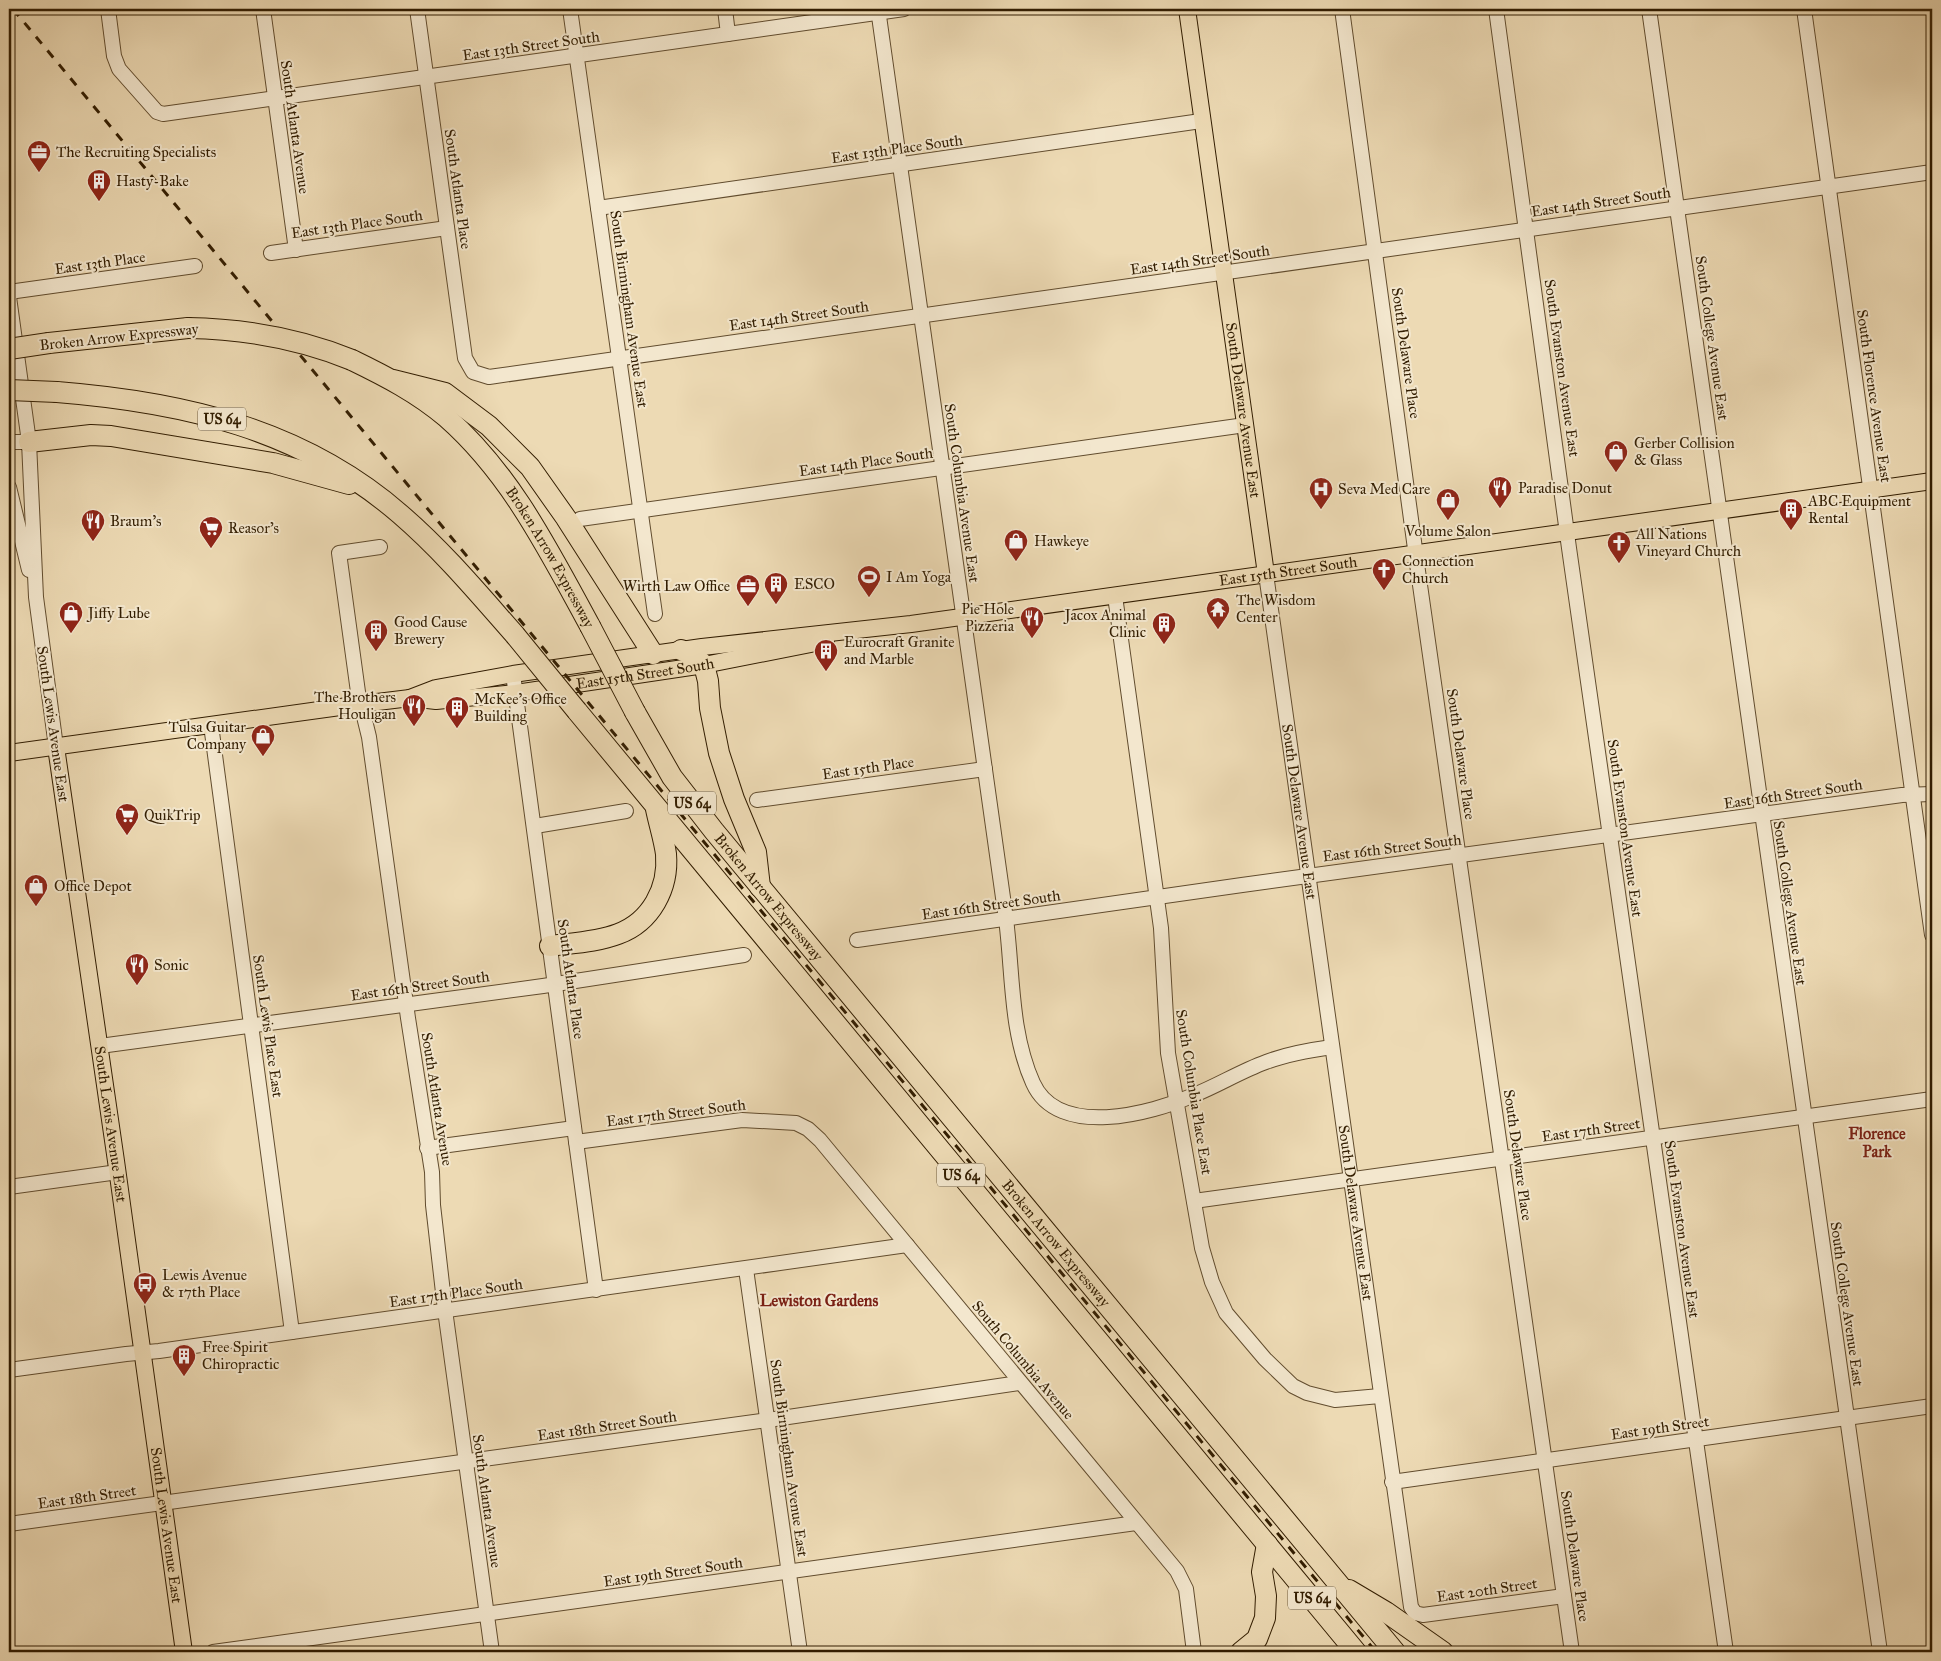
<svg xmlns="http://www.w3.org/2000/svg" width="1941" height="1661" viewBox="0 0 1941 1661" font-family="'IM FELL Great Primer',serif">
  <rect width="100%" height="100%" fill="#eddab4"/>
  <filter id="stains"><feTurbulence type="fractalNoise" baseFrequency=".004" numOctaves="4"/><feColorMatrix values="0 0 0 0 .2 0 0 0 0 .09 0 0 0 0 .02 0 0 0 .5 -.17"/></filter>
  <radialGradient id="worn" r=".72"><stop offset=".6" stop-color="#630" stop-opacity="0"/><stop offset="1" stop-color="#630" stop-opacity=".3"/></radialGradient>
  <g fill="none" stroke-linecap="round" stroke-linejoin="round">
    <g stroke="#614c2e" stroke-width="16">
      <g id="minor">
        <path d="M108,9l6,47 5,13 38,43 6,2 741,-105"/>
        <path d="M263,9l33,241"/>
        <path d="M417,9l48,349 8,14 16,5 1443,-205"/>
        <path d="M570,9l85,605"/>
        <path d="M725,9l3,25"/>
        <path d="M878,9l128,910c7,54 4,113 27,164 25,56 118,31 161,12 25,-10 47,-24 72,-33 21,-8 44,-12 66,-15"/>
        <path d="M1342,9l76,562 154,1081"/>
        <path d="M1496,9l73,539 157,1104"/>
        <path d="M1649,9l231,1643"/>
        <path d="M1804,9l128,926"/>
        <path d="M598,208l603,-87"/>
        <path d="M271,253l176,-25"/>
        <path d="M9,292l186,-26"/>
        <path d="M9,297l20,145 7,155 20,150"/>
        <path d="M9,442h20"/>
        <path d="M9,487l20,83"/>
        <path d="M580,519l665,-94"/>
        <path d="M380,547l-41,6 19,139 11,45 39,281 24,154 1,33 12,105 47,342"/>
        <path id="s1" d="M1266,574l145,1033 4,6 8,2 141,-19"/>
        <path d="M1115,596l46,332 7,125 34,195 10,34 14,31 39,46 28,27 14,7 28,7 45,-4"/>
        <path d="M513,674l83,616"/>
        <path d="M211,725l81,607"/>
        <path d="M757,800l228,-31"/>
        <path d="M535,826l91,-15"/>
        <path d="M857,940l385,-55 660,-90 30,-1"/>
        <path d="M100,1046l443,-60 201,-31"/>
        <path d="M576,1142l166,-22 54,3 12,6 12,11 357,431 9,18 8,63"/>
        <path d="M427,1148l147,-20"/>
        <path d="M9,1187l109,-15"/>
        <path d="M1194,1201l738,-102"/>
        <path d="M746,1269l54,383"/>
        <path d="M9,1370l117,-16 33,-3 748,-106"/>
        <path d="M1392,1482l540,-76"/>
        <path d="M9,1524l759,-104 251,-37"/>
        <path d="M213,1652l923,-129"/>
      </g>
    </g>
    <g stroke="#321d01" stroke-width="18">
      <g id="major">
        <path id="s2" d="M1187,9l79,565"/>
        <path id="s3" d="M410,698l26,-10 77,-14 189,-27 209,-23 1021,-143"/>
        <path id="s4" d="M56,747l60,414 68,491"/>
        <path id="s5" d="M9,753l360,-50 41,-5 26,3 80,-8 188,-28 122,-24"/>
      </g>
    </g>
    <g stroke="#321d01" stroke-width="22">
      <g id="highway">
        <path d="M49,343l139,-15"/>
        <path id="s6" d="M352,360c33,16 66,33 94,57 65,57 103,134 144,209"/>
        <path d="M393,380l52,13 44,33 41,41 36,51 87,136"/>
        <path d="M57,392c126,10 245,37 343,122 43,37 78,79 115,121"/>
        <path d="M29,442l62,-7 20,1 162,27 76,21"/>
        <path d="M681,650l10,4 13,11 4,16 2,27 9,45 15,46 22,53 4,35"/>
        <path d="M577,711l779,941"/>
        <path id="s7" d="M635,712l37,65 42,54 681,821"/>
        <path d="M550,946c22,-3 47,-4 68,-12 33,-12 51,-46 48,-80 -2,-15 -7,-30 -10,-45"/>
        <path d="M1349,1590l37,22 57,40"/>
        <path d="M1241,1652l16,-13 8,-21 1,-22 -4,-24 5,-28"/>
      </g>
    </g>
    <use href="#minor" stroke="#f3e7ce" stroke-width="14"/>
    <use href="#major" stroke="#eddab4" stroke-width="16"/>
    <use href="#highway" stroke="#eddab4" stroke-width="20"/>
    <path stroke="#321d01" stroke-width="3" stroke-dasharray="9 9" stroke-linecap="butt" d="M13,9l1363,1643"/>
    <g stroke="#321d01" stroke-width="22" stroke-linecap="butt">
      <path id="highway-bridge" d="M188,328c58,1 110,10 164,32
        M9,349l40,-6
        M9,390l48,2
        M590,626l45,86
        M515,635l62,76"/>
    </g>
    <use href="#highway-bridge" stroke="#eddab4" stroke-width="20"/>
  </g>
  <defs>
    <g id="office-pin" transform="scale(1.25)"><path d="M0 17L-7.5 6A9.5 9.5 0 1 1 7.5 6Z" fill="#8f2418" stroke="#f3e7ce"/><path d="M-6-3h4V-5.5h4V-3h4V5H-6ZM-1-4.5V-3h2v-1.5ZM-6 0V1H6V0Z" fill="#fff"/></g>
    <g id="building-pin" transform="scale(1.25)"><path d="M0 17L-7.5 6A9.5 9.5 0 1 1 7.5 6Z" fill="#8f2418" stroke="#f3e7ce"/><path d="M-4-6H4V6H1V3H-1V6H-4ZM-2.5-4.3h1.7v1.8h-1.7ZM.8-4.3h1.7v1.8H.8ZM-2.5-1h1.7V.8h-1.7ZM.8-1h1.7V.8H.8Z" fill="#fff"/></g>
    <g id="shop-pin" transform="scale(1.25)"><path d="M0 17L-7.5 6A9.5 9.5 0 1 1 7.5 6Z" fill="#8f2418" stroke="#f3e7ce"/><path d="M-5-2.5h2.3a2.7 3.5 0 0 1 5.4 0H5L5.5 6h-11ZM-1.5-2.5h3a1.5 2.3 0 0 0-3 0Z" fill="#fff"/></g>
    <g id="restaurant-pin" transform="scale(1.25)"><path d="M0 17L-7.5 6A9.5 9.5 0 1 1 7.5 6Z" fill="#8f2418" stroke="#f3e7ce"/><path d="M-5-6h1v4h1v-4h1v4h1v-4h1v5L-1.5 .5V6h-2V.5L-5-1ZM5-6V6H3V1.5H1.5Q1.5-4 5-6Z" fill="#fff"/></g>
    <g id="hospital-pin" transform="scale(1.25)"><path d="M0 17L-7.5 6A9.5 9.5 0 1 1 7.5 6Z" fill="#8f2418" stroke="#f3e7ce"/><path d="M-5-5h3v3.5h4V-5h3V5h-3V1.5h-4V5h-3Z" fill="#fff"/></g>
    <g id="supermarket-pin" transform="scale(1.25)"><path d="M0 17L-7.5 6A9.5 9.5 0 1 1 7.5 6Z" fill="#8f2418" stroke="#f3e7ce"/><path d="M-6-5.5h2.5l.6 2H6L4.5 2H-2.5L-4.4-4H-6ZM-1.5 3.2a1.3 1.3 0 1 0 .1 0ZM3 3.2a1.3 1.3 0 1 0 .1 0Z" fill="#fff"/></g>
    <g id="church-pin" transform="scale(1.25)"><path d="M0 17L-7.5 6A9.5 9.5 0 1 1 7.5 6Z" fill="#8f2418" stroke="#f3e7ce"/><path d="M-1.2-6h2.4v3.5h3.3v2.4h-3.3V6h-2.4V-.1h-3.3v-2.4h3.3Z" fill="#fff"/></g>
    <g id="stadium-pin" transform="scale(1.25)"><path d="M0 17L-7.5 6A9.5 9.5 0 1 1 7.5 6Z" fill="#8f2418" stroke="#f3e7ce"/><path d="M0-5a6.5 5 0 1 0 0 10a6.5 5 0 1 0 0-10ZM-3.5-1.8h7v3.6h-7Z" fill="#fff"/></g>
    <g id="temple-pin" transform="scale(1.25)"><path d="M0 17L-7.5 6A9.5 9.5 0 1 1 7.5 6Z" fill="#8f2418" stroke="#f3e7ce"/><path d="M0-6L5-2H3V0L6.5 2.5H4V6H1.5V3h-3V6H-4V2.5H-6.5L-3 0V-2H-5Z" fill="#fff"/></g>
    <g id="bus-pin" transform="scale(1.25)"><path d="M0 17L-7.5 6A9.5 9.5 0 1 1 7.5 6Z" fill="#8f2418" stroke="#f3e7ce"/><path d="M-5-6H5V4H4V6H2V4H-2V6H-4V4H-5ZM-3.5-4V0h7V-4ZM-3.5 1.2v1.5H-2V1.2ZM2 1.2v1.5H3.5V1.2Z" fill="#fff"/></g>
  </defs>
  <g fill-rule="evenodd">
    <use href="#office-pin" x="39" y="152"/>
    <use href="#building-pin" x="99" y="181"/>
    <use href="#shop-pin" x="1616" y="452"/>
    <use href="#restaurant-pin" x="1500" y="488"/>
    <use href="#hospital-pin" x="1321" y="489"/>
    <use href="#shop-pin" x="1448" y="500"/>
    <use href="#building-pin" x="1791" y="510"/>
    <use href="#restaurant-pin" x="93" y="521"/>
    <use href="#supermarket-pin" x="211" y="528"/>
    <use href="#shop-pin" x="1016" y="541"/>
    <use href="#church-pin" x="1619" y="543"/>
    <use href="#church-pin" x="1384" y="570"/>
    <use href="#stadium-pin" x="869" y="577"/>
    <use href="#building-pin" x="776" y="584"/>
    <use href="#office-pin" x="748" y="586"/>
    <use href="#temple-pin" x="1218" y="609"/>
    <use href="#shop-pin" x="71" y="613"/>
    <use href="#restaurant-pin" x="1032" y="618"/>
    <use href="#building-pin" x="1164" y="624"/>
    <use href="#building-pin" x="376" y="631"/>
    <use href="#building-pin" x="826" y="651"/>
    <use href="#restaurant-pin" x="414" y="706"/>
    <use href="#building-pin" x="457" y="708"/>
    <use href="#shop-pin" x="263" y="736"/>
    <use href="#supermarket-pin" x="127" y="815"/>
    <use href="#shop-pin" x="36" y="886"/>
    <use href="#restaurant-pin" x="137" y="965"/>
    <use href="#bus-pin" x="145" y="1284"/>
    <use href="#building-pin" x="184" y="1356"/>
  </g>
  <g text-anchor="middle" stroke-width="4" stroke-linejoin="round" paint-order="stroke">
    <g fill="#f3e7ce" stroke="#6c5a3e" stroke-width="1">
      <rect x="198" y="407.5" width="48" height="23" rx="4"/>
      <rect x="668" y="791.5" width="48" height="23" rx="4"/>
      <rect x="937" y="1163.5" width="48" height="23" rx="4"/>
      <rect x="1288" y="1586.5" width="48" height="23" rx="4"/>
    </g>
    <g font-size="14" font-weight="bold" fill="#321d01">
      <text x="222" y="424">US 64</text>
      <text x="692" y="808">US 64</text>
      <text x="961" y="1180">US 64</text>
      <text x="1312" y="1603">US 64</text>
    </g>
    <g font-size="15" fill="#321d01" stroke="#f3e7ce">
      <text transform="translate(531 46) rotate(-8)" y="5">East 13th Street South</text>
      <text transform="translate(295 127) rotate(82)" y="5">South Atlanta Avenue</text>
      <text transform="translate(897 149) rotate(-8)" y="5">East 13th Place South</text>
      <text transform="translate(458 189) rotate(82)" y="5">South Atlanta Place</text>
      <text transform="translate(1601 202) rotate(-8)" y="5">East 14th Street South</text>
      <text transform="translate(357 224) rotate(-8)" y="5">East 13th Place South</text>
      <text transform="translate(1200 260) rotate(-8)" y="5">East 14th Street South</text>
      <text transform="translate(100 263) rotate(-8)" y="5">East 13th Place</text>
      <text transform="translate(629 309) rotate(82)" y="5">South Birmingham Avenue East</text>
      <text transform="translate(799 316) rotate(-8)" y="5">East 14th Street South</text>
      <text transform="translate(119 337) rotate(-6)" y="5">Broken Arrow Expressway</text>
      <text transform="translate(1712 338) rotate(82)" y="5">South College Avenue East</text>
      <text transform="translate(1406 353) rotate(82)" y="5">South Delaware Place</text>
      <text transform="translate(1562 368) rotate(82)" y="5">South Evanston Avenue East</text>
      <text transform="translate(1874 396) rotate(82)" y="5">South Florence Avenue East</text>
      <text dy="5" stroke="none"><textPath href="#s2" startOffset="405">South Delaware Avenue East</textPath></text>
      <text transform="translate(866 462) rotate(-8)" y="5">East 14th Place South</text>
      <text transform="translate(962 493) rotate(82)" y="5">South Columbia Avenue East</text>
      <text dy="5" stroke="none"><textPath href="#s6" startOffset="286">Broken Arrow Expressway</textPath></text>
      <text dy="5" stroke="none"><textPath href="#s3" startOffset="888">East 15th Street South</textPath></text>
      <text dy="5" stroke="none"><textPath href="#s5" startOffset="642">East 15th Street South</textPath></text>
      <text transform="translate(53 724) rotate(82)" y="5">South Lewis Avenue East</text>
      <text transform="translate(1461 754) rotate(82)" y="5">South Delaware Place</text>
      <text transform="translate(868 768) rotate(-8)" y="5">East 15th Place</text>
      <text transform="translate(1793 794) rotate(-8)" y="5">East 16th Street South</text>
      <text dy="5" stroke="none"><textPath href="#s1" startOffset="240">South Delaware Avenue East</textPath></text>
      <text transform="translate(1625 828) rotate(82)" y="5">South Evanston Avenue East</text>
      <text transform="translate(1392 848) rotate(-7)" y="5">East 16th Street South</text>
      <text dy="5" stroke="none"><textPath href="#s7" startOffset="229">Broken Arrow Expressway</textPath></text>
      <text transform="translate(1790 903) rotate(82)" y="5">South College Avenue East</text>
      <text transform="translate(991 905) rotate(-8)" y="5">East 16th Street South</text>
      <text transform="translate(571 979) rotate(82)" y="5">South Atlanta Place</text>
      <text transform="translate(420 986) rotate(-8)" y="5">East 16th Street South</text>
      <text transform="translate(268 1026) rotate(82)" y="5">South Lewis Place East</text>
      <text transform="translate(1194 1092) rotate(81)" y="5">South Columbia Place East</text>
      <text transform="translate(437 1099) rotate(81)" y="5">South Atlanta Avenue</text>
      <text transform="translate(676 1113) rotate(-7)" y="5">East 17th Street South</text>
      <text dy="5" stroke="none"><textPath href="#s4" startOffset="381">South Lewis Avenue East</textPath></text>
      <text transform="translate(1591 1130) rotate(-8)" y="5">East 17th Street</text>
      <text transform="translate(1518 1155) rotate(82)" y="5">South Delaware Place</text>
      <text dy="5" stroke="none"><textPath href="#s1" startOffset="645">South Delaware Avenue East</textPath></text>
      <text transform="translate(1682 1229) rotate(82)" y="5">South Evanston Avenue East</text>
      <text dy="5" stroke="none"><textPath href="#s7" startOffset="679">Broken Arrow Expressway</textPath></text>
      <text transform="translate(456 1293) rotate(-8)" y="5">East 17th Place South</text>
      <text transform="translate(1847 1304) rotate(82)" y="5">South College Avenue East</text>
      <text transform="translate(1023 1360) rotate(50)" y="5">South Columbia Avenue</text>
      <text transform="translate(607 1426) rotate(-8)" y="5">East 18th Street South</text>
      <text transform="translate(1660 1428) rotate(-8)" y="5">East 19th Street</text>
      <text transform="translate(789 1458) rotate(82)" y="5">South Birmingham Avenue East</text>
      <text transform="translate(87 1497) rotate(-8)" y="5">East 18th Street</text>
      <text transform="translate(487 1501) rotate(82)" y="5">South Atlanta Avenue</text>
      <text dy="5" stroke="none"><textPath href="#s4" startOffset="786">South Lewis Avenue East</textPath></text>
      <text transform="translate(1575 1556) rotate(82)" y="5">South Delaware Place</text>
      <text transform="translate(673 1572) rotate(-8)" y="5">East 19th Street South</text>
      <text transform="translate(1487 1590) rotate(-8)" y="5">East 20th Street</text>
    </g>
    <g font-size="15" fill="#321d01" stroke="#f3e7ce" text-anchor="start">
      <text x="56" y="157">The Recruiting Specialists</text>
      <text x="116" y="186">Hasty-Bake</text>
      <text x="1634" y="448">Gerber Collision<tspan x="1634" dy="17">&amp; Glass</tspan></text>
      <text x="1518" y="493">Paradise Donut</text>
      <text x="1338" y="494">Seva Med Care</text>
      <text x="1808" y="506">ABC Equipment<tspan x="1808" dy="17">Rental</tspan></text>
      <text x="110" y="526">Braum's</text>
      <text x="228" y="533">Reasor's</text>
      <text x="1448" y="536" text-anchor="middle">Volume Salon</text>
      <text x="1636" y="539">All Nations<tspan x="1636" dy="17">Vineyard Church</tspan></text>
      <text x="1034" y="546">Hawkeye</text>
      <text x="1402" y="566">Connection<tspan x="1402" dy="17">Church</tspan></text>
      <text x="886" y="582">I Am Yoga</text>
      <text x="794" y="589">ESCO</text>
      <text x="730" y="591" text-anchor="end">Wirth Law Office</text>
      <text x="1236" y="605">The Wisdom<tspan x="1236" dy="17">Center</tspan></text>
      <text x="1014" y="614" text-anchor="end">Pie Hole<tspan x="1014" dy="17">Pizzeria</tspan></text>
      <text x="88" y="618">Jiffy Lube</text>
      <text x="1146" y="620" text-anchor="end">Jacox Animal<tspan x="1146" dy="17">Clinic</tspan></text>
      <text x="394" y="627">Good Cause<tspan x="394" dy="17">Brewery</tspan></text>
      <text x="844" y="647">Eurocraft Granite<tspan x="844" dy="17">and Marble</tspan></text>
      <text x="396" y="702" text-anchor="end">The Brothers<tspan x="396" dy="17">Houligan</tspan></text>
      <text x="474" y="704">McKee's Office<tspan x="474" dy="17">Building</tspan></text>
      <text x="246" y="732" text-anchor="end">Tulsa Guitar<tspan x="246" dy="17">Company</tspan></text>
      <text x="144" y="820">QuikTrip</text>
      <text x="54" y="891">Office Depot</text>
      <text x="154" y="970">Sonic</text>
      <text x="162" y="1280">Lewis Avenue<tspan x="162" dy="17">&amp; 17th Place</tspan></text>
      <text x="202" y="1352">Free Spirit<tspan x="202" dy="17">Chiropractic</tspan></text>
    </g>
    <g font-size="16" font-weight="bold" fill="#7a1f14" stroke="#f3e7ce">
      <text x="1877" y="1139">Florence<tspan x="1877" dy="18">Park</tspan></text>
      <text x="819" y="1306">Lewiston Gardens</text>
    </g>
  </g>
  <rect width="1941" height="1661" fill="none" stroke="#eddab4" stroke-width="30"/>
  <rect x="10" y="10" width="1921" height="1641" fill="none" stroke="#321d01" stroke-width="2.5"/>
  <rect x="15" y="15" width="1911" height="1631" fill="none" stroke="#321d01"/>
  <rect width="100%" height="100%" filter="url(#stains)"/>
  <rect width="100%" height="100%" fill="url(#worn)"/>
</svg>
